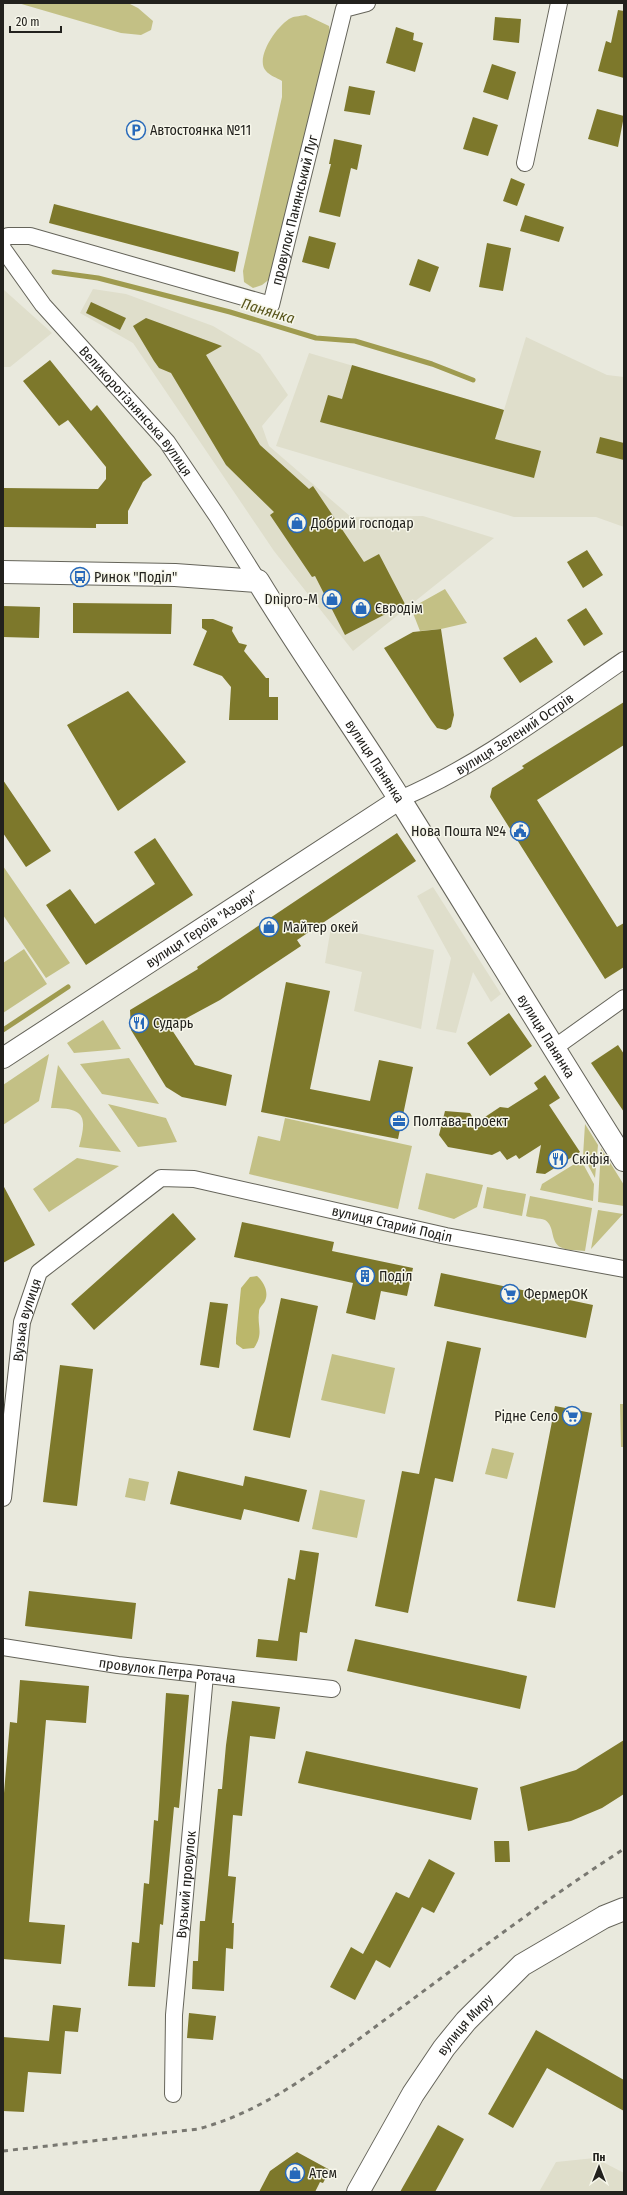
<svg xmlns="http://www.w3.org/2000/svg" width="627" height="2195" viewBox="0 0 627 2195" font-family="'Fira Sans Condensed',sans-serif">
  <rect width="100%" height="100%" fill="#e9e9dd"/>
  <path fill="#dfdecb" d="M3,289l49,44 -42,34h-7z
    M93,289l33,5 87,32 47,28 28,41 -26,31 7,20 82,71 72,-1 71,22 -141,113 -79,-100 -141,-208 -53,-30z
    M526,337l81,38 17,2v150l-28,-10h-82l-238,-71 33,-93 195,57z
    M433,887l68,107 -10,8 -18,-30 -17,61 -20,-4 15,-71 -34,-62z
    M331,927l103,23 -13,79 -67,-18 8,-39 -37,-9z
    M595,2158l29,15v19h-85l17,-30z"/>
  <path fill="#c3c085" d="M18,3h110l10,5 15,13 -2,9 -10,5 -20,-2z
    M306,15l23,11 2,10 -60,242 -9,7 -9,3 -9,-6 -1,-11 39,-174v-16c-5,-3 -13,-6 -16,-10 -12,-13 12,-47 25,-53 4,-2 11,-2 15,-3z
    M445,589l22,34 -26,6 -21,2 -9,-23z
    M3,866l67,97 -24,15 -43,-63z
    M24,949l23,35 -44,29v-50z
    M103,1020l18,29 -47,4 -7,-10z
    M49,1054l-10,47 -36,24v-40z
    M129,1058l30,46 -57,-10 -22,-30z
    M58,1065l63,87 -42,-5c8,-30 7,-39 -28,-39z
    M108,1104l58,14 11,24 -39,5z
    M285,1118l127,28 -14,63 -149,-35 9,-38 22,5z
    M585,1124l13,21 -3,33 -12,-22z
    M601,1148l23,37v21l-26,-4z
    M77,1158l42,8 -70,46 -16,-23z
    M581,1160l13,24 -1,17 -53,-11 2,-6z
    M426,1173l57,12 -6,22 -23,12 -36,-10z
    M487,1187l39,7 -4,22 -39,-8z
    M530,1196l62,12 -7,43c-8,-1 -17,0 -25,-4 -10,-6 -5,-21 -15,-27 -6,-2 -14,-2 -19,-4z
    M598,1210l25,4 -32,35z
    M332,1354l63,14 -10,46 -64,-14z
    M620,1404h4v43h-3z
    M492,1448l22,5 -7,26 -22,-5z
    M129,1478l20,4 -4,19 -20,-4z
    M320,1490l45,10 -8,38 -45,-9z"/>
  <path fill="#bbb76b" d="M257,1276c7,6 12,16 8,25 -2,4 -6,6 -6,11 -2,15 5,21 -5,36l-11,1 -7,-5v-6l5,-50 9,-11z"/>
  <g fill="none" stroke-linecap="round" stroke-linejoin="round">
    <path stroke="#9f9b4f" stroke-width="5" d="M54,272l44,6 132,34 86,26 39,3 77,23 41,16
      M3,1030l65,-43"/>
  </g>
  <path fill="#7d782b" d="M618,10l6,1v67l-26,-7 8,-30 5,2z
    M495,17l26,2 -2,24 -26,-3z
    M396,27l18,6 -1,7 10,3 -8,29 -29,-9z
    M492,64l24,8 -8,28 -25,-8z
    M349,86l26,5 -5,24 -26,-4z
    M597,109l27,7 -6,31 -30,-8z
    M473,117l25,8 -10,31 -25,-7z
    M334,139l28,6 -5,25 -6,-2 -11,49 -21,-5 12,-48h-2z
    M511,178l14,6 -8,22 -14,-5z
    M54,204l185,48 -4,20 -186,-49z
    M525,215l39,12 -5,15 -39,-11z
    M309,236l27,7 -7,26 -27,-7z
    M487,243l24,5 -8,43 -24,-4z
    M418,259l21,8 -9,25 -21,-7z
    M91,302l35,16 -6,12 -34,-17z
    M146,318l76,28 -16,9 54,90 49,44 4,-3 51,76 15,-8 26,50 -60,31 -30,-59 -3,1 -42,-62 4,-3 -48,-47 -55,-92 -12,-5 -5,-7 -21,-35z
    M50,360l41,51 6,-6 55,70 -9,7 -15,29v13h-32v4l-93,-1v-39l95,1 8,-10v-12l-38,-47 -9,6 -36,-45z
    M352,365l152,45 -9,29 46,12 -7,27 -214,-56 8,-27 14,4z
    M600,437l24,6v17l-28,-7z
    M587,550l16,25 -20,13 -16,-26z
    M73,603l99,1 -1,30 -98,-1z
    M3,606l37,1 -1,31 -36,-1z
    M586,608l17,26 -19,12 -17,-26z
    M202,619h11l20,8 -1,4 7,12 8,2 -3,6 22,27h3v19h9v23h-49l2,-33 -9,-11 -29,-11 14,-34 -5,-3z
    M441,629l13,86 -3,12 -5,3 -9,-2 -6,-8 -47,-72 29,-16z
    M536,637l17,25 -33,21 -17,-25z
    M128,691l58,71 -68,49 -51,-86z
    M624,702v43l-87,55 80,127 7,-4v44l-19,12 -115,-182 2,-9 32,-20 -2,-2z
    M3,780l48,71 -25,16 -23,-34z
    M397,833l19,28 -119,79 4,6 -81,54 -50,27 25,38 37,10 -6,31 -44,-9 -16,-10 -35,-57 -1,-20 68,-41 -1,-2z
    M155,838l38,57 -107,70 -40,-60 24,-16 25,35 60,-40 -21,-32z
    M286,982l44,9 -20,98 60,12 9,-41 34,7 -15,72 -137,-27z
    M509,1013l23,33 -42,30 -23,-33z
    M618,1045l6,9v58l-33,-49z
    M545,1075l15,23 -11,7 31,47 -35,22 -9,-1 5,-28 -22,14 -3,-4 -9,5 -7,-9 -8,4 -44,-8 -9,-12 6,-24 25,2 6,10 24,-16 8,1 30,-19 -4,-6z
    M3,1185l32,60 -32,18z
    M173,1213l23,26 -102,91 -23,-26z
    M242,1222l92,20 -2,9 81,17 -6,28 -26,-5 -6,29 -29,-7 7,-30 -119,-26z
    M441,1273l152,32 -7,33 -152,-32z
    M281,1298l37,8 -28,132 -37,-8z
    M210,1302l18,2 -9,64 -19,-3z
    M447,1341l34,7 -28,134 -18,-4 -27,135 -33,-7 27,-135 17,3z
    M60,1365l33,4 -16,137 -34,-4z
    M555,1406l37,7 -37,195 -38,-7z
    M178,1471l65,15 2,-10 62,14 -8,32 -55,-13 -3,11 -71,-16z
    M300,1550l19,3 -12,80 -7,-1 -3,29 -41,-4 2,-18 20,2 10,-63 7,2z
    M29,1591l107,12 -4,36 -107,-13z
    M355,1639l172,37 -7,33 -173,-38z
    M20,1680l69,6 -3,37 -40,-3 -17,202 36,3 -4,39 -58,-5v-154l7,-83 7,1z
    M166,1693l23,2 -10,113 -5,-1 -11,118 -3,-1 -5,63 -27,-1 4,-44 7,1 5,-60 5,1 5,-64 4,1z
    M232,1701l48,6 -5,32 -25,-3 -8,80 -9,-1 -5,61 8,1 -4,46h2l-1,26 -7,-1 -2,43 -32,-2 1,-28h5l2,-40h5l13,-132h4l4,-44z
    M624,1740v54l-22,14 -31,13 -43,10 -8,-44 56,-17z
    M306,1751l172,37 -7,32 -173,-37z
    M494,1841h15l1,21h-15z
    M429,1859l26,14 -21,40 -12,-6 -32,61 -14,-8 -21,40 -25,-13 21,-40 12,7 33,-62 13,6z
    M53,2005l28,3 -3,24 -13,-1 -4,43 -33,-2 -4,40 -21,-1v-74l46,4z
    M189,2013l27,3 -3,24 -26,-2z
    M536,2030l88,50v31l-77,-43 -34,60 -25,-14z
    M438,2125l26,14 -29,53h-35z
    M297,2152l33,18 -7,13 -3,-1 -5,10h-56l11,-21z"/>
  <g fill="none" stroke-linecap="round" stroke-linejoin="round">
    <g stroke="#65645a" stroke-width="18">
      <g id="minor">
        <path d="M525,163l34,-160"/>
        <path id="s1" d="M3,240l5,-4h22l241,69 73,-296 23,-6"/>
        <path id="s2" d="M3,249l40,56 124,137 50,74 41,65"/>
        <path id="s3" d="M400,799c80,-34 152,-90 224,-139"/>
        <path d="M554,1048l70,-50"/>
        <path id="s4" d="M3,1498l19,-176 17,-50 122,-94 33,1 252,57 178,33"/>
        <path id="s5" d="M3,1647l115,18 214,24"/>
        <path id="s6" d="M173,2094l1,-79 31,-340"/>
      </g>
    </g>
    <g stroke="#65645a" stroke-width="22">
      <g id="tertiary">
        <path id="s7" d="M3,1058l397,-259"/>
      </g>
    </g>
    <g stroke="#65645a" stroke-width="24">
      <g id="secondary">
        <path id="s8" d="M3,572l172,3 83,6c45,74 95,144 141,217 75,120 149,242 225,362"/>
      </g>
    </g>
    <g stroke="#65645a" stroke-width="24">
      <g id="primary">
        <path id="s9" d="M358,2192l55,-98 31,-46 22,-27 56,-56 82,-48 20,-8"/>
      </g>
    </g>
    <use href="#minor" stroke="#fff" stroke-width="16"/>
    <use href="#tertiary" stroke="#fff" stroke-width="20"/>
    <use href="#secondary" stroke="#fff" stroke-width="22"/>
    <use href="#primary" stroke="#fff" stroke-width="22"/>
    <path stroke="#797871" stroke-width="3" stroke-dasharray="5 5" stroke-linecap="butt" d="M3,2151l195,-22c72,-19 133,-70 192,-113 77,-57 153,-115 234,-167"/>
  </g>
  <defs>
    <g id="parking-ring" transform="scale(1)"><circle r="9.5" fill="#f6f6ea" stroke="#2769ba" stroke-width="1.5"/><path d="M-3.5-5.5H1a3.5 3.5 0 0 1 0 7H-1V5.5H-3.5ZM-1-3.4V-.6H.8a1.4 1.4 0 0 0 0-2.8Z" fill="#2769ba"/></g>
    <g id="shop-ring" transform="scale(1)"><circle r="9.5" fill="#f6f6ea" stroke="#2769ba" stroke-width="1.5"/><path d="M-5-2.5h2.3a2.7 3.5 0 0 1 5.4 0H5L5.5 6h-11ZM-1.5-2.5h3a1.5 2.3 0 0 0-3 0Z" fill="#2769ba"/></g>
    <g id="bus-ring" transform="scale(1)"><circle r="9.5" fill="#f6f6ea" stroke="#2769ba" stroke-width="1.5"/><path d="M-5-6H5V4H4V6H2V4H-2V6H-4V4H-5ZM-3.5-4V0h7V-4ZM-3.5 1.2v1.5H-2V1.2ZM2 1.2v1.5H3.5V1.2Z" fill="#2769ba"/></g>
    <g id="civic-ring" transform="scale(1)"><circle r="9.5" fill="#f6f6ea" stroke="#2769ba" stroke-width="1.5"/><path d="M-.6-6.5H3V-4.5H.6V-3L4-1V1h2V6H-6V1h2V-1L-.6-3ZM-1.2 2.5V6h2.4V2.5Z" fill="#2769ba"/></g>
    <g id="restaurant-ring" transform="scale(1)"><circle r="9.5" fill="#f6f6ea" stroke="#2769ba" stroke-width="1.5"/><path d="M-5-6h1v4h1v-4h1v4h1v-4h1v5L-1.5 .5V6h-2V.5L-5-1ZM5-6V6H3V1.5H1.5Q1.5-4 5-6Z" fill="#2769ba"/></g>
    <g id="office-ring" transform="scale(1)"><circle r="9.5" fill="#f6f6ea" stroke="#2769ba" stroke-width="1.5"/><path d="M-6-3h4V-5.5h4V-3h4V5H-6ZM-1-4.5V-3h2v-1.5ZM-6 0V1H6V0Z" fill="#2769ba"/></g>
    <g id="building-ring" transform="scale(1)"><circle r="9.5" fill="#f6f6ea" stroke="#2769ba" stroke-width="1.5"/><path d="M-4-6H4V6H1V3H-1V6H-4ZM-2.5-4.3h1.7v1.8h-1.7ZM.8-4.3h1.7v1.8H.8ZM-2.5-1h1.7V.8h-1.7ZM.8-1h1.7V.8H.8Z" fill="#2769ba"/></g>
    <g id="supermarket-ring" transform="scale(1)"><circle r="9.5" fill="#f6f6ea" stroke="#2769ba" stroke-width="1.5"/><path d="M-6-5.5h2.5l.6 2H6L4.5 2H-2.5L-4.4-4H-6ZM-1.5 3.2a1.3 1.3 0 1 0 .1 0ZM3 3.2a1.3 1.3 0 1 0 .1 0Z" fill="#2769ba"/></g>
  </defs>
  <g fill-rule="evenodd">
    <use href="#parking-ring" x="136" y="130"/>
    <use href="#shop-ring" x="297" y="523"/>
    <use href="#bus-ring" x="80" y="577"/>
    <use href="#shop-ring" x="332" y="599"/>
    <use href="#shop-ring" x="361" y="608"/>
    <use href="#civic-ring" x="520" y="831"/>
    <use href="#shop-ring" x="269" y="927"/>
    <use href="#restaurant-ring" x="139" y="1023"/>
    <use href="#office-ring" x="399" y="1121"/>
    <use href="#restaurant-ring" x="558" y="1159"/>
    <use href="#building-ring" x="365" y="1276"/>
    <use href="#supermarket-ring" x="510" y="1294"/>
    <use href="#supermarket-ring" x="572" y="1416"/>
    <use href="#shop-ring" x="295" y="2173"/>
  </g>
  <g text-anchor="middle" stroke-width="3" stroke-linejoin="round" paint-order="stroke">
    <g font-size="14" fill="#22211d" stroke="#f6f6ea" text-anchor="start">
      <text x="150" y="135">Автостоянка №11</text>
      <text x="311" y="528">Добрий господар</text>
      <text x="94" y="582">Ринок "Поділ"</text>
      <text x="318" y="604" text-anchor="end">Dnipro-M</text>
      <text x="375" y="613">Євродім</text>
      <text x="506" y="836" text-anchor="end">Нова Пошта №4</text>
      <text x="283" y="932">Майтер окей</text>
      <text x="153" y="1028">Сударь</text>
      <text x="413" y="1126">Полтава-проект</text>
      <text x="572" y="1164">Скіфія</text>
      <text x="379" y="1281">Поділ</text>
      <text x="524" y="1299">ФермерОК</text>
      <text x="558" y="1421" text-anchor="end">Рідне Село</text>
      <text x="309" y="2178">Атем</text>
    </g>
    <g font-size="14" fill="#22211d" stroke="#f6f6ea">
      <text dy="5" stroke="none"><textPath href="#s1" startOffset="377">провулок Панянський Луг</textPath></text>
      <text dy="5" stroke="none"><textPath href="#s2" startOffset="210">Великорогізнянська вулиця</textPath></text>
      <text dy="5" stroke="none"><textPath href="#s3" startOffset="132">вулиця Зелений Острів</textPath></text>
      <text dy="5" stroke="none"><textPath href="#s8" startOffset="470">вулиця Панянка</textPath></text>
      <text dy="5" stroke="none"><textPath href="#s7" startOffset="237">вулиця Героїв "Азову"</textPath></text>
      <text dy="5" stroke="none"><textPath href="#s8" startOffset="794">вулиця Панянка</textPath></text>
      <text dy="5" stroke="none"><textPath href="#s4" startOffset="620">вулиця Старий Поділ</textPath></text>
      <text dy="5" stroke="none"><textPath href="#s4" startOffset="180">Вузька вулиця</textPath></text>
      <text dy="5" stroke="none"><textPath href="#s5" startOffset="166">провулок Петра Ротача</textPath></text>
      <text dy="5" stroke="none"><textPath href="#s6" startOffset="210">Вузький провулок</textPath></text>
      <text dy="5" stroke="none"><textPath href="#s9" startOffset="199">вулиця Миру</textPath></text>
    </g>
    <g font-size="15" font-style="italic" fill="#59561d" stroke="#f6f6ea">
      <text transform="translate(268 311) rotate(17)" y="5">Панянка</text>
    </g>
  </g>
  <rect width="627" height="2195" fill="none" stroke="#22211d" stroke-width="8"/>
  <g transform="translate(599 2167)" stroke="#f6f6ea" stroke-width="3" paint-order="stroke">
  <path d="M0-3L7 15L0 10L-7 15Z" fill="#22211d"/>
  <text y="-6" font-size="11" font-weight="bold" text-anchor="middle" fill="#22211d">Пн</text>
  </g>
  <path d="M10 26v6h51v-6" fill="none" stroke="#22211d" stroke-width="2"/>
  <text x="16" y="26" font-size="12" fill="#22211d" stroke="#f6f6ea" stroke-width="3" paint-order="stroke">20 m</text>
</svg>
